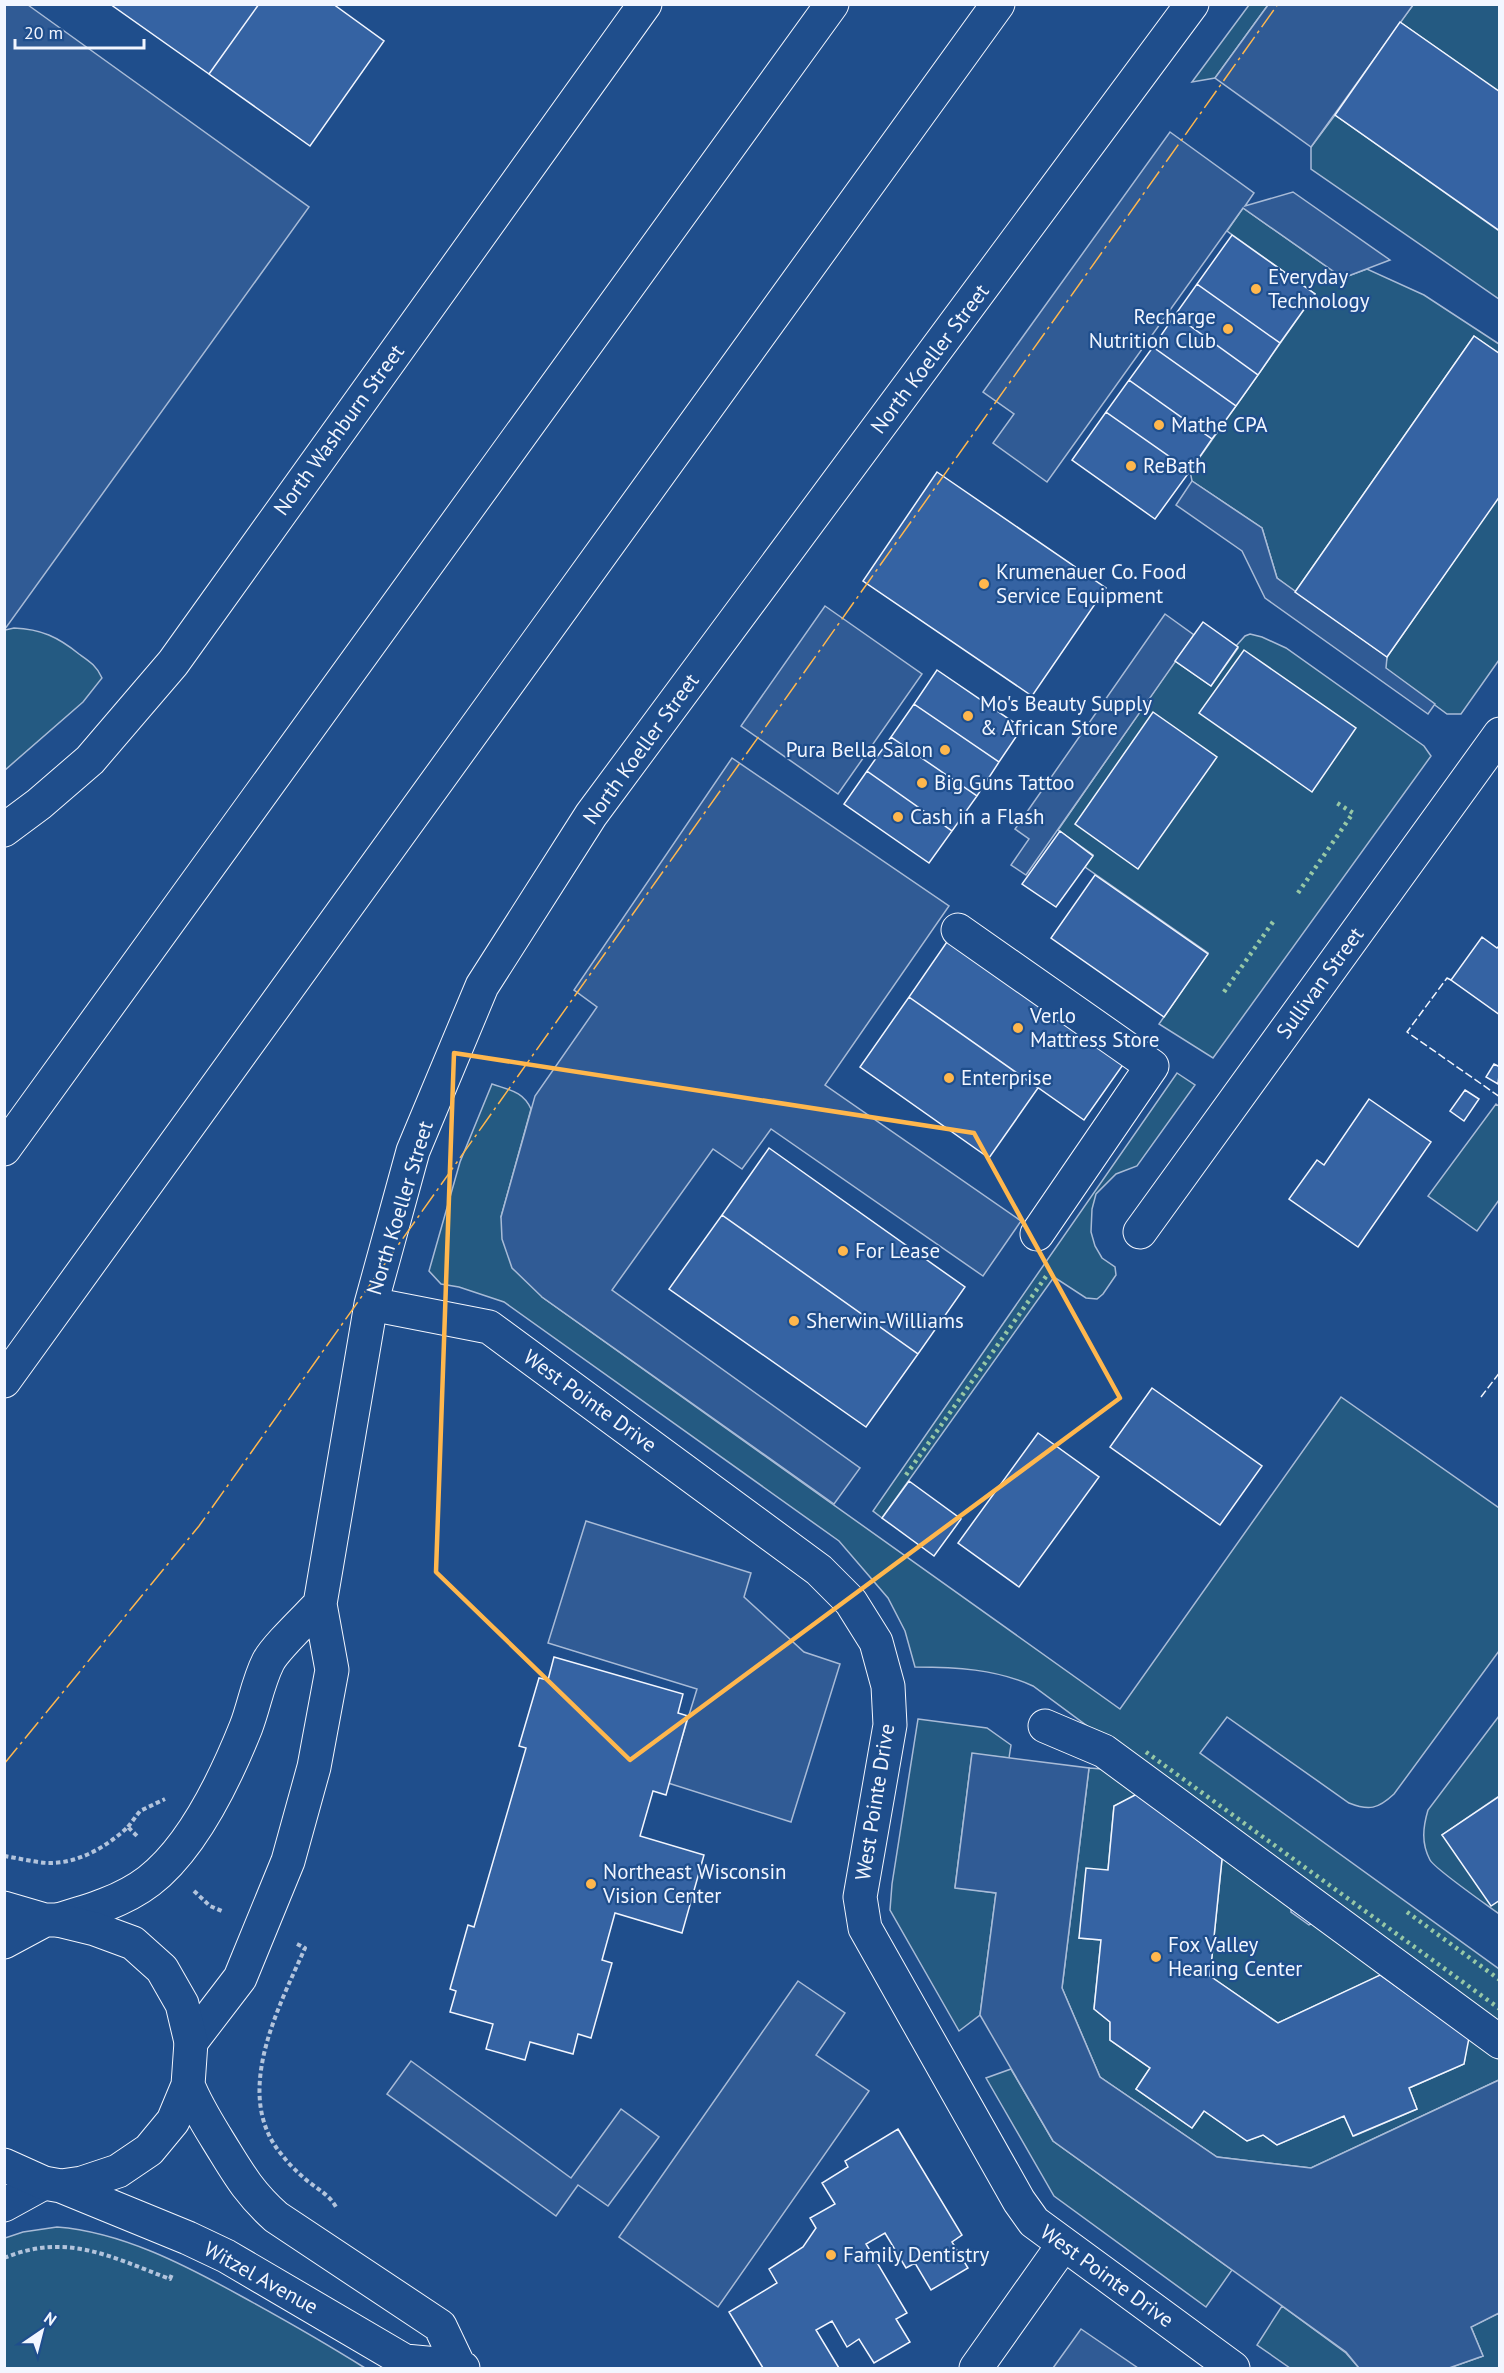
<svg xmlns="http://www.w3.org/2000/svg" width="1504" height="2373" viewBox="0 0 1504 2373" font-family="'PT Sans',sans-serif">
  <rect width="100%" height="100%" fill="#1f4e8c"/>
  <path fill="#245a82" stroke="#a8bbd7" stroke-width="1.5" fill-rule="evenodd" d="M1249,5h19l-53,73 -23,4z
    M1413,5h86v87l-99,-70z
    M1335,115l164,116v68l-188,-130v-22z
    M1243,208l100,70 24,-9 57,26 75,49v10l-25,-18 -179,256 -18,-14 -15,-50 -70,-47 -2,-10 125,-177 -88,-63z
    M1499,496v164l-38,54h-14l-62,-46 2,-11z
    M14,628c27,1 44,9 65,26 10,7 18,12 23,24l-19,24 -78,68v-140z
    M1250,634l12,3 24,11 138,98 7,10 -218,302 -54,-34 49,-71 -123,-86 8,-12 -35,-25 117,-169 36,25 27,-38 -2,-2 9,-10z
    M1177,1073l18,12 -58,81 -21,8 -20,20 -4,15 -1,23 4,14 7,12 13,9 1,8 -13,19 -6,5 -11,-1 -32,-21 -172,241 -9,-7z
    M492,1084c17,6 31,7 39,25l-30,108 41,80 578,412 221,-312 158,111v143l-105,143c-16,15 -25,17 -45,9l-122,-86 -27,36 299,216v61l-466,-344c-37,-17 -78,-19 -118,-19l-10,-36 -17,-33 -49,-57 -335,-239 -45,-15 -18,-3 -12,-13 31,-109z
    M1496,1104l4,3 -1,93 -22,31 -49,-35z
    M1499,1716v80l-57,39 57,65v14c-12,-9 -64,-45 -69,-54 -9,-17 -7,-33 -2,-50z
    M918,1719l69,9 24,17 -2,13 -37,-4 -17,133 41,6 -16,122 -21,16 -69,-121 2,-26z
    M1089,1768l13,1 189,136v7l18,13 4,-2 186,131v26l-188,88 -94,-11 -117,-80 -38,-89zM1137,1795l85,64 -12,117 68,47 103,-48 87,63 -4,26 -55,24 8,21 -63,27 -10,-20 -67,29 -14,-10 -16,6 -43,-30 -12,17 -56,-39 14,-21 -40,-28v-18l-16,-13 7,-69 -22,-2 29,-68 6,-64z
    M1011,2069l42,72 179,129 -26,37 -152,-111 -68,-118z
    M57,2227c65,5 128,38 184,69 42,23 84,47 124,72h-360v-130l18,-6z
    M1282,2306l64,47 13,15h-69l-33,-23z
    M1499,2313v55h-50l34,-12 -12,-29z"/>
  <path fill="#305b95" stroke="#a8bbd7" stroke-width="1.5" d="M28,5l281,202 -304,422 -1,-624z
    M1268,5h145l-102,142 -96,-69z
    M1170,132l84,61 -9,13 48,-14 97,68 -47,18 -100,-70 -196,274 -54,-39 21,-29 -31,-22z
    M1192,481l70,47 15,50 110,79 -1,11 49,36 -7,10 -163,-116 -23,-47 -66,-46z
    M825,606l97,68 -84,120 -97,-68z
    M1165,614l29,21 -168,240 -15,-10 18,-26 -14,-10z
    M732,758l217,148 -124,179 196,136 -38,55 -212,-147 -29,40 -29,-20 -101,141 248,178 -26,36 -292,-207 -30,-29 -10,-29 -1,-22 34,-121 62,-89 -23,-17z
    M586,1521l165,52 -7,24 60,55 36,12 -49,158 -123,-39 29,-94 -149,-46z
    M972,1753l117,15 -27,220 38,89 117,80 94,11 188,-88v233l-28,14 12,29 -34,12h-90l-13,-16 -293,-211 -73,-126 16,-122 -41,-5z
    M798,1981l47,32 -29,42 53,36 -151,216 -99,-70z
    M411,2061l160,117 50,-69 38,28 -51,69 -30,-21 -22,31 -169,-122z
    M1081,2329l57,39h-85z"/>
  <path fill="#3563a3" stroke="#f2f6ff" stroke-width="1.5" d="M110,4h149l-50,70z
    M259,4h74l51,37 -74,105 -101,-72z
    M1400,22l100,70v139l-165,-116z
    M1232,235l83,59 -35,49 -83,-59z
    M1197,284l83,59 -22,32 -83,-60z
    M1175,315l83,60 -22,31 -83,-59z
    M1474,336l26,18v142l-113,161 -92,-65z
    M1153,347l83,59 -24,33 -83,-59z
    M1129,380l83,59 -22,32 -84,-59z
    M1106,412l84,59 -35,48 -83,-59z
    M937,472l169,116 -74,108 -169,-115z
    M1203,622l35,25 -27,39 -36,-25z
    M1244,650l112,78 -44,64 -113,-79z
    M937,670l85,58 -23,34 -85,-58z
    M914,704l85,58 -22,34 -86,-59z
    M1153,712l64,45 -79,112 -63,-45z
    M891,737l86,59 -25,35 -85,-60z
    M867,771l85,60 -23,32 -85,-59z
    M1060,831l33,25 -37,51 -34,-23z
    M1095,875l113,79 -44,63 -113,-79z
    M951,936l176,123 -43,61 -175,-123z
    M1482,937l15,11 3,-3v70l-49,-35z
    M909,997l129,91 -49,70 -129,-91z
    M1494,1064l6,3 -2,17 -12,-7z
    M1465,1090l14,9 -15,22 -14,-10z
    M1369,1099l62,43 -73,105 -69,-48 28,-39 7,5z
    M769,1148l196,139 -47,67 -196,-139z
    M722,1215l196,139 -52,73 -197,-138z
    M1152,1388l110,78 -42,59 -110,-78z
    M1038,1433l61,44 -80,110 -61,-44z
    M909,1481l52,38 -27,37 -52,-38z
    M554,1657l129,37 -5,19 10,3 -22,79 -13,-4 -13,45 64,19 -22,78 -67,-20 -13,47 10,3 -21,75 -13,-4 -5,20 -43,-12 -5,18 -39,-11 7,-25 -43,-12 6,-21 -6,-2 18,-64 6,2 52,-179 -7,-2 20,-68 9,2z
    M1137,1794l85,65 -12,117 68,47 102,-48 89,63 -5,26 -55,24 8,21 -64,27 -9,-20 -67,29 -14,-10 -16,6 -43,-30 -12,17 -56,-39 14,-21 -40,-28v-18l-16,-13 7,-69 -22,-2 7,-70 22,2 6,-64z
    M1500,1796v104l-9,6 -49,-71z
    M898,2129l64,106 -10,7 16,26 -37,22 -16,-27 -9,5 -21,-35 -19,11 41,69 -11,6 14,23 -36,21 -15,-24 -12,8 -15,-26 -16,9 23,38h-76l-34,-56 48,-29 -8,-14 34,-22 13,-19 -6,-10 25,-14 -13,-21 26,-16 -3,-6z"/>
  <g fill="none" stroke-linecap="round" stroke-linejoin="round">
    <g stroke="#f2f6ff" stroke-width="35">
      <path id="minor" d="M4,830l35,-26 51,-44 83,-97 472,-659
        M958,930l194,136 -115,168
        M1140,1232l360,-498
        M371,1304l118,23 330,243 32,32 25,40 12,44 2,39 -30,172 5,31 154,273 15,21 199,146
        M1045,1726l59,25 396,291
        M58,1920c31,-9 65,-19 91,-39 44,-34 77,-104 97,-154 8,-21 12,-45 22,-65 7,-14 39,-44 52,-58
        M191,2042l49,-64 48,-117 26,-94 18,-97 -12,-66 51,-300 42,-153 69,-165 109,-171 601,-811
        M4,2205l40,-22
        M976,2368l87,-123"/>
    </g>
    <g stroke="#f2f6ff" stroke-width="35">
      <path id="major" d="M4,1908l41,12
        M4,1942l41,-22h13l37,9 38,14 29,26 20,35 9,38 -3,43 -15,36 -24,29 -31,21 -36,12 -21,3 -17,-3 -40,-18
        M188,2085c8,20 18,36 29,54 20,32 30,52 59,78l164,109 19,40 4,2
        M61,2186l127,52 38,18 179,105 54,5"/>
    </g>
    <g stroke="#f2f6ff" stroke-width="35">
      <path id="highway" d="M4,1149l828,-1145
        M4,1381l994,-1377"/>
    </g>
    <path stroke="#b3c4dc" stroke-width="4" stroke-dasharray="4.5 3" stroke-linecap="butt" d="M128,1827l12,-16 25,-12
      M4,1856c14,2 29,6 43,7 31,1 59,-16 81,-36l11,11
      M194,1891l16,15 14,6
      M297,1944l8,4c-26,59 -74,147 -23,207 6,8 14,16 22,23 11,10 26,16 33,31
      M4,2258c63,-26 107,-1 166,21l2,-5"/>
    <use href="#minor" stroke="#1f4e8c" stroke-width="33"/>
    <use href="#major" stroke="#1f4e8c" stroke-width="33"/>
    <use href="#highway" stroke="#1f4e8c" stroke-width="33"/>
    <path stroke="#97c8a6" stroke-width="4.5" stroke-dasharray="3 4.5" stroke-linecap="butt" d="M1298,893l55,-80 -16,-10
      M1224,992l51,-73
      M906,1475l141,-200
      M1146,1752l354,257
      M1407,1912l93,68"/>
    <path stroke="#f2f6ff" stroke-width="1.5" stroke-dasharray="8 3" stroke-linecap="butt" d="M1451,980l-4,-2 -40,54 93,65
      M1481,1397l19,-25"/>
    <path stroke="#ffb74d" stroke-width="1.5" stroke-dasharray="21 4.5 3 4.5" stroke-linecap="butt" d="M4,1764l195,-238 1079,-1522"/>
  </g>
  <path fill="none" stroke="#ffb74d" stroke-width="4.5" stroke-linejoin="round" d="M454,1053l520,80 146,265 -490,362 -194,-188z"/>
  <g fill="#ffb74d" stroke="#1f4e8c" stroke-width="2">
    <circle cx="1256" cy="289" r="6"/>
    <circle cx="1228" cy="329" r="6"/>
    <circle cx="1159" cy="425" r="6"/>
    <circle cx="1131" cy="466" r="6"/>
    <circle cx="984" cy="584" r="6"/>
    <circle cx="968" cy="716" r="6"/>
    <circle cx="945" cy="750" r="6"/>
    <circle cx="922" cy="783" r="6"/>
    <circle cx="898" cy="817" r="6"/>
    <circle cx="1018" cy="1028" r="6"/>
    <circle cx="949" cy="1078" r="6"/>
    <circle cx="843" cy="1251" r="6"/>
    <circle cx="794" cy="1321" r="6"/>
    <circle cx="591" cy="1884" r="6"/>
    <circle cx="1156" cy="1957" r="6"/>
    <circle cx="831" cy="2255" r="6"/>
  </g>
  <g text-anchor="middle" stroke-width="4.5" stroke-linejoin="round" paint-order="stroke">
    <g font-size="21" fill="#f2f6ff" stroke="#1f4e8c" text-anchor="start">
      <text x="1268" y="284">Everyday<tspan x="1268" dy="24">Technology</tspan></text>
      <text x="1216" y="324" text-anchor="end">Recharge<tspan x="1216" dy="24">Nutrition Club</tspan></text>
      <text x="1171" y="432">Mathe CPA</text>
      <text x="1143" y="473">ReBath</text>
      <text x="996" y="579">Krumenauer Co. Food<tspan x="996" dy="24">Service Equipment</tspan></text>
      <text x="980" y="711">Mo's Beauty Supply<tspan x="980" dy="24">&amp; African Store</tspan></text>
      <text x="933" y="757" text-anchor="end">Pura Bella Salon</text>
      <text x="934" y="790">Big Guns Tattoo</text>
      <text x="910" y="824">Cash in a Flash</text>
      <text x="1030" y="1023">Verlo<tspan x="1030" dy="24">Mattress Store</tspan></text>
      <text x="961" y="1085">Enterprise</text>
      <text x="855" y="1258">For Lease</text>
      <text x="806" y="1328">Sherwin-Williams</text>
      <text x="603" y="1879">Northeast Wisconsin<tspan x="603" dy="24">Vision Center</tspan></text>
      <text x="1168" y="1952">Fox Valley<tspan x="1168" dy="24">Hearing Center</tspan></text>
      <text x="843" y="2262">Family Dentistry</text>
    </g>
    <g font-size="21" fill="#f2f6ff" stroke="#1f4e8c">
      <text transform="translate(930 359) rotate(-53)" y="7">North Koeller Street</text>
      <text transform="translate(339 430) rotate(-54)" y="7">North Washburn Street</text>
      <text transform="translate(641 749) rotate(-54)" y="7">North Koeller Street</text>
      <text transform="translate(1320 983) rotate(-54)" y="7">Sullivan Street</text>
      <text transform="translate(400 1208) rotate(-73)" y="7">North Koeller Street</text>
      <text transform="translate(590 1401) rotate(36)" y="7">West Pointe Drive</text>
      <text transform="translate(875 1802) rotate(-81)" y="7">West Pointe Drive</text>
      <text transform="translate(1107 2276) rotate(36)" y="7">West Pointe Drive</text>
      <text transform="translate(261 2278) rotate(29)" y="7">Witzel Avenue</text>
    </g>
  </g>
  <rect width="1504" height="2373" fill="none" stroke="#f2f6ff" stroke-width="12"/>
  <g transform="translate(42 2331) rotate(35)" stroke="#1f4e8c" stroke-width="4.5" paint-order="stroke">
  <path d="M0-4.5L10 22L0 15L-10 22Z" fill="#f2f6ff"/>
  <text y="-9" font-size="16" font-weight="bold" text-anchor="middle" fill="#f2f6ff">N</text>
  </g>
  <path d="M15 39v9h129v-9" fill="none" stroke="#f2f6ff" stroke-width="3"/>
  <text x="24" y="39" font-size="18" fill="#f2f6ff" stroke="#1f4e8c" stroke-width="4.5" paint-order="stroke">20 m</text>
</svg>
